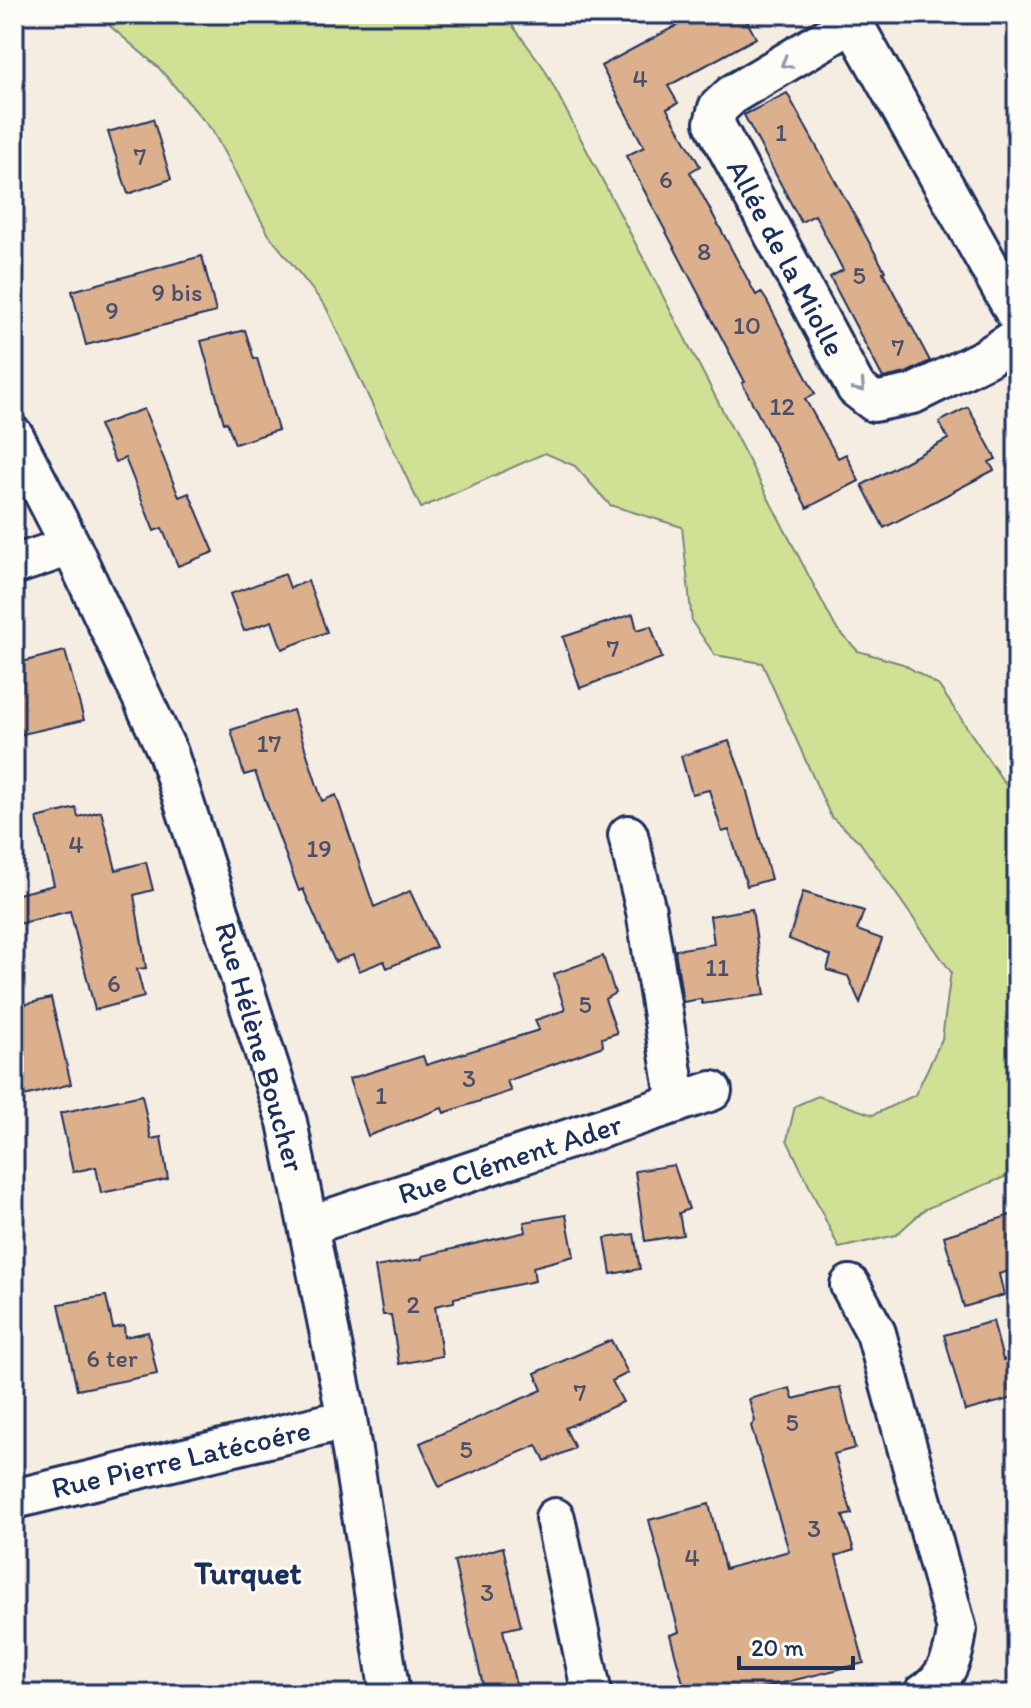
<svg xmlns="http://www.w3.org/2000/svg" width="1031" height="1708" viewBox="0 0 1031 1708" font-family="Itim,sans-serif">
  <rect width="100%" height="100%" fill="#f6ede2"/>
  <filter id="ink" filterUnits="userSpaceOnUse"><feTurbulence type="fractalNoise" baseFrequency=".0125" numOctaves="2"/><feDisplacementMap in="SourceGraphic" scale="16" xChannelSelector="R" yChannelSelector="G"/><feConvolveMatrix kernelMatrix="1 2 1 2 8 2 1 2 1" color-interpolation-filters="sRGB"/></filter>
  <g filter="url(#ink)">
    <path fill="#d0e195" stroke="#76887a" stroke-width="2" d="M96,14h408l40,54 292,560 22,23 45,13 36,22 66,98 12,2v386l-92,37 -29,26 -57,13 -52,-108 8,-34 23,-10 55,19 42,-20 27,-56 9,-67 -92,-131 -28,-24 -69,-154 -47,-8 -23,-33 -10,-95 -72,-22 -35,-39 -30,-13 -124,55 -95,-201 -57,-72 -57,-105 -53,-62z"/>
    <path fill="#dcb08d" stroke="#1b2f5e" stroke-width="2" d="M698,14h45l13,24 -88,48 10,17 -11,6 33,57 -10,6 66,123 5,-3 6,9 48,93 -10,5 33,59 8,-4 13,27 -52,27 -65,-125 3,-1 -119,-226 18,-9 -43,-81z
      M787,93l98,178 -2,1 47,89 -24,12 -23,5 -53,-101 13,-7 -28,-55 -14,7 -57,-107z
      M153,119l18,60 -43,15 -20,-62z
      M202,256l14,56 -130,33 -14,-54z
      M245,330l9,29 3,-1 21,72 -43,14 -8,-22 -3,1 -23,-82z
      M968,407l28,52 -7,3 5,8 -110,58 -22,-43 86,-46 -9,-17z
      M144,409l35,88 10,-4 25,59 -36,14 -16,-38 -8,3 -29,-73 -10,4 -16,-37z
      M285,574l5,14 18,-7 19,51 -45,17 -10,-28 -28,10 -14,-37z
      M633,614l4,16 14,-4 11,32 -82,30 -17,-51z
      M65,651l19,69 -70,16v-72z
      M293,710l29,91 14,-6 38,112 36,-16 26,56 -49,21 -3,-7 -25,10 -6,-16 -18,7 -32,-73 -4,2 -44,-119 -11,3 -13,-45z
      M729,741l15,40 27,98 -24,7 -18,-56 -7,2 -13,-42 -17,4 -11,-38z
      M76,808l2,9 23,-6 15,59 30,-8 7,28 -19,5 12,73 -9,1 7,28 -49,13 -25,-99 -56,14v-30l40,-10 -17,-67z
      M803,892l61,19 -7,19 25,9 -22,64 -12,-27 -21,-6 4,-14 -42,-17z
      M752,909l13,86 -63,9 -1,-5 -18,3 -8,-52 39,-6 -4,-28z
      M603,956l12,37 -10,6 12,34 -15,5 1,8 -96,35 4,10 -67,22 -2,-5 -74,28 -19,-57 74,-23 3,9 113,-35 -4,-10 30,-10 -11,-36z
      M51,998l20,86 -51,13 -6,-24v-66z
      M142,1095l9,44 10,-2 7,42 -67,14 -5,-26 -23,5 -13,-59z
      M674,1165l15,44 -10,4 4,22 -38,6 -10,-70z
      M1017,1213v56l-18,5 5,21 -40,12 -20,-71z
      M566,1215l8,41 -41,11 2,14 -81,17v4l-19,4 7,50 -43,8 -8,-49h-8l-8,-48 47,-8v-3l104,-24 -2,-10z
      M634,1234l6,35 -29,5 -6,-36z
      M106,1296l7,32 11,-2 1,11 23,-5 9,42 -80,16 -18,-86z
      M993,1321l10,39 14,-3v40l-52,14 -21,-76z
      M611,1340l17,33 -16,8 11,21 -58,26 10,20 -30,13 -8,-16 -98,42 -19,-44 122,-53 -7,-17z
      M840,1387l15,61 -21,6 18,60 -9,2 11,34 -18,6 28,107 -126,31h-52l-16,-59 9,-3 -30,-112 60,-16 16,65 64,-18 -38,-125 4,-5 -6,-22 41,-11 3,11z
      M503,1547l18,79 -18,4 15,64h-33l-31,-133z"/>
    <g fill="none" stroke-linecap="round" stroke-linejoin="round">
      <g stroke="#1b2f5e" stroke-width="44">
        <path id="minor" d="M848,14l169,302
          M852,23l-119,71 -15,14 -4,15 142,265 18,14 39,-8 73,-36 31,-20
          M14,436l57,110 97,207 119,369 60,297 43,275
          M14,565l57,-19
          M628,835l18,76 31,192
          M308,1226l404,-135
          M850,1285l26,48 81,297c-3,26 -10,49 -34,64
          M14,1499l333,-80
          M555,1518l37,176"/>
      </g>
      <use href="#minor" stroke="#fdfcf7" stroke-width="38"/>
    </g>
    <defs><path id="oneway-chevron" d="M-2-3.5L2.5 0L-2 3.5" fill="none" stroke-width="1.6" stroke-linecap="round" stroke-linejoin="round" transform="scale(2)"/></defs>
    <g stroke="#8c96aa">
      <use href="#oneway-chevron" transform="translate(786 63) rotate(150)"/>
      <use href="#oneway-chevron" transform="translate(860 387) rotate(48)"/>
    </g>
  </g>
  <g text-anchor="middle" stroke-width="6" stroke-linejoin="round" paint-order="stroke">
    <g font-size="26" fill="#4b4f6a">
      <text x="640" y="87">4</text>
      <text x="781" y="141">1</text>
      <text x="140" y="165">7</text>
      <text x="666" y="188">6</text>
      <text x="704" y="260">8</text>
      <text x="859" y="284">5</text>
      <text x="177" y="301">9 bis</text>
      <text x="112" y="319">9</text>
      <text x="747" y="334">10</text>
      <text x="898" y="356">7</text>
      <text x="782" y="415">12</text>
      <text x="613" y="657">7</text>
      <text x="269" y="752">17</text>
      <text x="76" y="853">4</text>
      <text x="319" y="857">19</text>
      <text x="717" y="976">11</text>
      <text x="114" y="992">6</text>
      <text x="585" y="1013">5</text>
      <text x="469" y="1087">3</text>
      <text x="381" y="1104">1</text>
      <text x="413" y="1313">2</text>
      <text x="112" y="1367">6 ter</text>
      <text x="580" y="1401">7</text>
      <text x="792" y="1431">5</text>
      <text x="466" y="1458">5</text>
      <text x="814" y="1537">3</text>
      <text x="692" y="1566">4</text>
      <text x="487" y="1601">3</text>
    </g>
    <g font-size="30" fill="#1b2f5e" stroke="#fdfcf7">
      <text transform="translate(786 258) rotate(62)" y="10">Allée de la Miolle</text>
      <text transform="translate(260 1047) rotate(74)" y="10">Rue Hélène Boucher</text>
      <text transform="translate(510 1159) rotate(-18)" y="10">Rue Clément Ader</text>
      <text transform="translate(181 1459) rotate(-13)" y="10">Rue Pierre Latécoére</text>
    </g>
    <g font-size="32" font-weight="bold" fill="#1b2f5e" stroke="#fdfcf7">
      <text x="248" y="1584">Turquet</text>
    </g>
  </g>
  <rect width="1031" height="1708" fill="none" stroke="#fdfcf7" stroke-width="48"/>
  <rect x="24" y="24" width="983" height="1660" fill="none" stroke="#1b2f5e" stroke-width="3" filter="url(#ink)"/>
  <path d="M739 1656v12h114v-12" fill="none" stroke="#1b2f5e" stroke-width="4"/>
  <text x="751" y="1656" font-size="24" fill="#1b2f5e" stroke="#fdfcf7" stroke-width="6" paint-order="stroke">20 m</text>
</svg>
